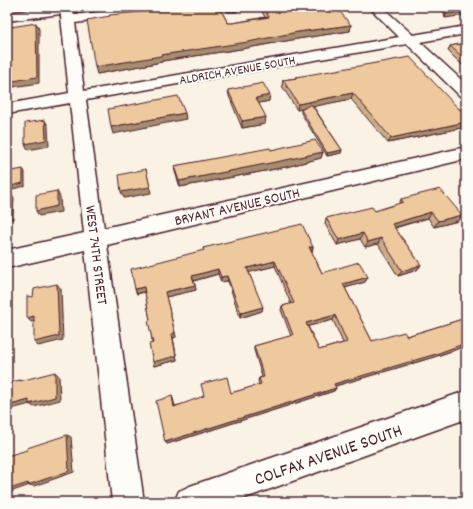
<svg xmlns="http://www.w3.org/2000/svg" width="473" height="509" viewBox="0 0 473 509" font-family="Dekko,sans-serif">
  <rect width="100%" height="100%" fill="#faf2e5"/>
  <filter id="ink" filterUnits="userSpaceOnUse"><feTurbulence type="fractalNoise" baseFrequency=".025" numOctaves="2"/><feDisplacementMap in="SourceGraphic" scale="8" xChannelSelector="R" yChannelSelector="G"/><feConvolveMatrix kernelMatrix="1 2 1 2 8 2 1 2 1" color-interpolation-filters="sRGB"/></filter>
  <g filter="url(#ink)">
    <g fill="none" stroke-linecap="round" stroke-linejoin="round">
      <g stroke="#4a1f2b" stroke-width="3">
        <path id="minor" d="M60,7h12l2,8 66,-8h12l1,3 -1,3 -5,1 -72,9 9,68 315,-54 -30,-30h13l31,28 53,-9v8l-46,8 46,42v14l-6,-2 -53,-52 -321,56 18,128 362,-81v12l-359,86 37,257h-32l-27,-252 -78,18v-18l77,-17 -14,-130 -63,11v-10l62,-11z
          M226,7h12l-2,4h-8z
          M466,391v28l-232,83h-60l5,-11 11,-5z"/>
      </g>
      <g stroke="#4a1f2b" stroke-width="3">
        <path id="major" d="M54,7h36l-2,3 -4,1 -77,10v-8z"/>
      </g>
      <use href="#minor" fill="#fdfcf7" fill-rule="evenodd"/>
      <use href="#major" fill="#fdfcf7" fill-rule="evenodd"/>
    </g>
    <path fill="#cdad88" stroke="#4a1f2b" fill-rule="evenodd" d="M158,7h61l9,16h5l32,-6 -6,-10h39l4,5 49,13 -1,6 -53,8 -50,9 -85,13v1l-65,12 62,-64z
      M443,7h23l-21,11z
      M466,43v21l-4,1 -14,-14 2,-5z
      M296,77l160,29 10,9v12l-78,16 -37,-44 -38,7 29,44 -1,3 -14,3 -26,-43v-3l4,-2 -8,2 -15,-24 1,-6 13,-2z
      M228,90l41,11 -10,2 6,21 -23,4 -13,-32z
      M271,150l52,2 -2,6 -35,9 -106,20 -5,-15 -1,-6z
      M401,199l57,22 -24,6 -6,-9 -33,10 26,37 -4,5 -19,6 -20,-32 -13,3 -5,-8 -23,6 -12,-21 1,-6 49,-7 24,-7z
      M313,247l-1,5 10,21 46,4 -3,5 -20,6 27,53 35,-5 59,-18v28l-35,12 -96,28 1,2 -2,3 -167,53 5,-48 1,3 2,7 56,-13 28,-8 -1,-4 1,-3 3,-1 -8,-27v-4l37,-10 -10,-26 1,-4 9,-2 -16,-38 -26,6 13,39 -22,7 -12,-37 -7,1 -3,-8 -24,7 2,9 -30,7 10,40 -3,1 4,22 -23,6 -4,-46 -5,-28 -8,2 -2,-5 69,-39 -1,-2zM333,320l10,23 -24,7 -11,-24z"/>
    <path fill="#a78d6f" stroke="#4a1f2b" d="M466,11v4l-21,3 1,-4z
      M36,23l3,6v54l-32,5v-6z
      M351,25l-1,6 -53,8 -50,9 -85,13v1l-65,12 -2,-7 66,-12 137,-23z
      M465,59h1v5l-4,1z
      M353,93l-2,6 -54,11 1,-6z
      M270,95l-1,6 -14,3 1,-6z
      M185,113l1,6 -73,15 -2,-7z
      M266,117l-1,7 -23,4v-7z
      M45,120l3,6 1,20 -21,4 -3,-6z
      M466,122v5l-78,16 3,-5z
      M342,150l-1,3 -14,3v-3z
      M323,152l-2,6 -35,9 -106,20 -1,-6z
      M23,169l2,3v14l-16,4 -2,-3z
      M146,169l5,24 -27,5 -3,-6z
      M57,191l3,6 1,15 -22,4 -3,-5z
      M10,192l4,6 -1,21 -6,1v-6z
      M431,212l-3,6 -39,11 3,-5z
      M462,215l-4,6 -24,6 4,-6z
      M363,233l-3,6 -23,6 2,-5z
      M381,238l-3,6 -13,3 3,-5z
      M309,247h4l-1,5z
      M275,261v5l-28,7v-5z
      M421,265l-4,5 -19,6 4,-5z
      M218,269v5l-25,7 -1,-5z
      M227,276l1,5 -7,1v-5z
      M368,277l-3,5 -24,7 2,-5z
      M57,284l4,5 2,51 -25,6 -4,-4z
      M195,285l1,5 -30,7 10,40 -3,1 4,22 -23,6 -1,-4 19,-28 -7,-42z
      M144,287l2,4 -9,3 -2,-5z
      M263,307l-1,4 -22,7 1,-5z
      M335,315l-2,5 -28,7 1,-4z
      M34,316l4,5 -7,1 -4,-4z
      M466,343v3l-35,12 -99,29 2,-3z
      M55,372l4,4 1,24 -26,7 -5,-3z
      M336,388l-2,3 -167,53 -2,-2z
      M172,396l1,3 2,10 -1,-2z
      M29,400l5,3 -27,7v-4z
      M67,435l4,2 3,35 -40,14 -4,-1 -23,8v-3z"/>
    <path fill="#eec99e" stroke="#4a1f2b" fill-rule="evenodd" d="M159,7h60l9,16h5l36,-6 -6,-10h35l4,5 29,-5h5l15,18 -53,7 -50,10 -87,13v1l-66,11 -8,-47 23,-4 -1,-1 51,-5z
      M445,7h21v4l-20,3z
      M36,23l1,54 -30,5v-14l1,-1 3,-40z
      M466,43v16h-1l-15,-13z
      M410,57l46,49 10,9v7l-75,16 -38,-45 -55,11 -15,-24 14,-2 -1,-1z
      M263,83l7,12 -14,3 10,19 -24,4 -14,-31z
      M178,96l7,17 -74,14 -3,-18z
      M311,104l31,46 -15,3 -26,-43z
      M45,120l1,20 -21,4v-21z
      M315,140l8,12 -37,8 -107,21 -5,-15 96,-18 1,2z
      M23,169v14l-16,4v-15z
      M146,169l4,18 -29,5 -2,-17z
      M440,189l22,26 -24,6 -7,-9 -39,12 29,41 -19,6 -21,-33 -13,4 -5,-9 -24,7 -13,-22 46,-11 3,4 28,-9 -2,-3z
      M57,191v15l-21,5v-16z
      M7,192h3l-1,21 -2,1z
      M302,224l11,23h-4l13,26 37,-11 9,15 -25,7 29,57 32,-9 3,4 59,-18v25l-30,11 -102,30 2,4 -171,54 -9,-41 16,-5 2,11 30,-11 -3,-12 26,-7 4,16 30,-9 -2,-6 5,-1 -10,-31 39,-11 -11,-29 12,-3 -19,-42 -28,7 16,39 -22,6 -14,-37 -6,1 -3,-8 -26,7 3,9 -30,7 10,41 -3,1 4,22 -23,6 -4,-18 4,-1 -5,-22 2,-1 -6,-33 -9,2 -4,-20 73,-19 -1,-2zM335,315l12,27 -28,8 -13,-27z
      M57,284l2,52 -25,6v-26l-7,2v-22l6,1 1,-8z
      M55,372v25l-26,7v-4l-22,6v-23l13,-3v1z
      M67,435l2,36 -41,14v-2l-21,7v-34l20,-6v-2z"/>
  </g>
  <g text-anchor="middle" stroke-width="4" stroke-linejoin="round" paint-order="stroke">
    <g font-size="13" fill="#4a1f2b" stroke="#fdfcf7">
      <text transform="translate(237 69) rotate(-10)" y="5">ALDRICH AVENUE SOUTH</text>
    </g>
    <g font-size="15" fill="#4a1f2b" stroke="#fdfcf7">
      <text transform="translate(237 206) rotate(-13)" y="5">BRYANT AVENUE SOUTH</text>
      <text transform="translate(97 255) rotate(83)" y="5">WEST 74TH STREET</text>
    </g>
    <g font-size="18" fill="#4a1f2b" stroke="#fdfcf7">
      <text transform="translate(328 454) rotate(-19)" y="6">COLFAX AVENUE SOUTH</text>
    </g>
  </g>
  <rect width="473" height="509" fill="none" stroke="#fdfcf7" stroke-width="24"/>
  <rect x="12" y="12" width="449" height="485" fill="none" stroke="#4a1f2b" stroke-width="1.5" filter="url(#ink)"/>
</svg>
